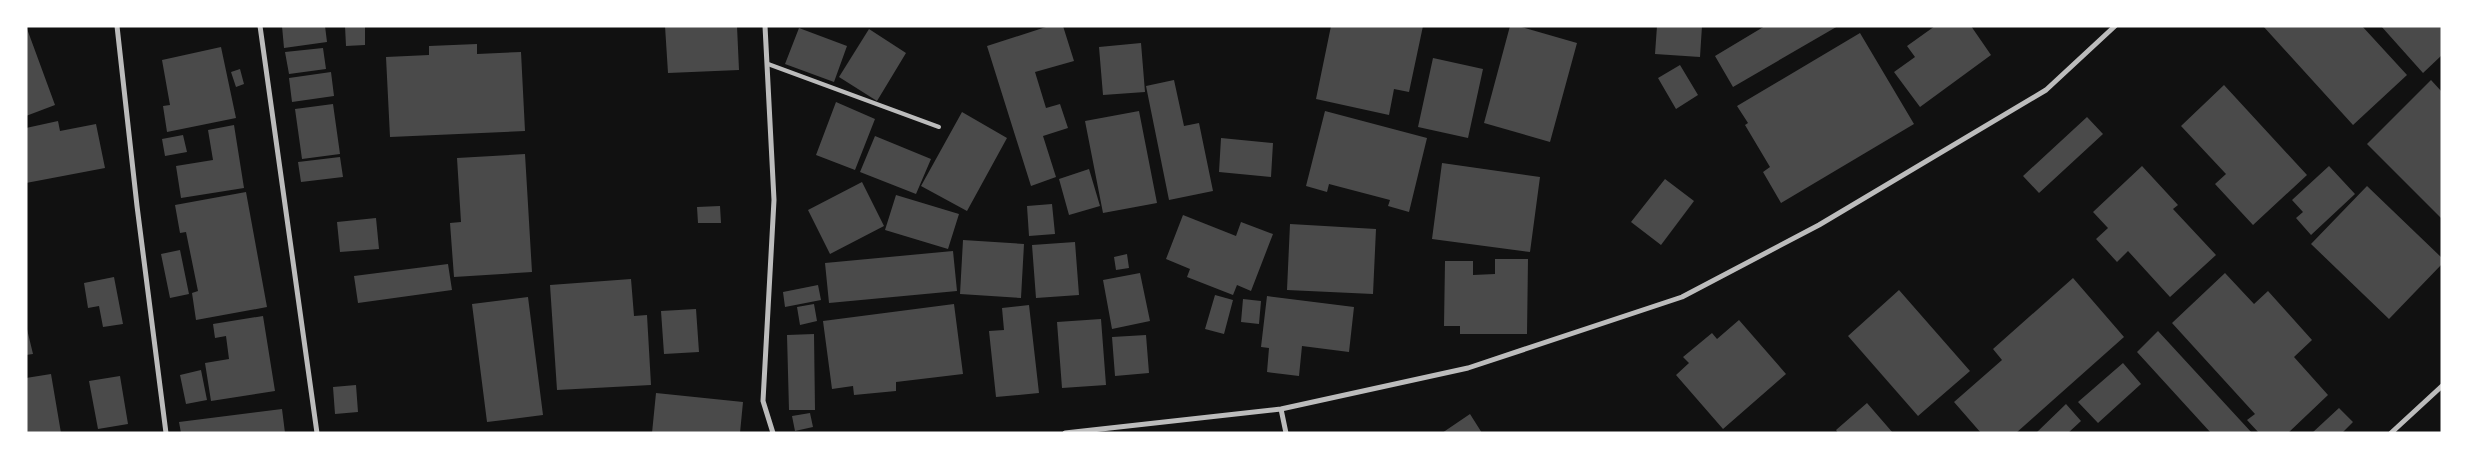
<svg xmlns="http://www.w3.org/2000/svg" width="2468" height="459" viewBox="0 0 2468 459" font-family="Karla,sans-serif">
  <rect width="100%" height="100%" fill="#111"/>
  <path fill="#4a4a4a" d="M26,26l29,79 -29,11z
    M282,26h43l2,16 -43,6z
    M345,26h20v19l-19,1z
    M665,26h72l2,44 -71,3z
    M1049,26h14l11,35 -39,11 11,36 14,-4 8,24 -25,8 13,41 -25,9 -44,-140z
    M1331,26h92l-14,66 -15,-3 -5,26 -73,-16z
    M1510,26h8l59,17 -27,99 -66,-19z
    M1657,26h45l-2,31 -45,-3z
    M1765,26h73l-105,61 -18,-31z
    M1935,26h36l20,29 -71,52 -26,-35 21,-15 -8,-11z
    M2263,26h99l45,49 -54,50z
    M2381,26h61v29l-19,18z
    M799,28l48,18 -13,36 -49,-18z
    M869,29l37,24 -29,48 -38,-24z
    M1860,33l54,91 -133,79 -18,-31 7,-5 -25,-42 3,-2 -11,-17z
    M1141,43l4,49 -42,3 -4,-48z
    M477,44v10l44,-2 4,79 -135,6 -4,-80 43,-2v-9z
    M221,47l15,71 -69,14 -4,-26 7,-1 -8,-45z
    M323,48l3,21 -37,5 -4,-22z
    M1433,58l50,11 -15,69 -50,-11z
    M1680,65l18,30 -22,14 -18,-31z
    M240,69l4,15 -8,3 -5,-15z
    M331,72l3,24 -42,6 -3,-24z
    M1174,80l10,46 15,-3 14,68 -44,9 -23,-114z
    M2431,80l11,12v127l-75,-75z
    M2224,85l83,90 -54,50 -38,-41 11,-10 -45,-48z
    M836,102l39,17 -20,51 -39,-15z
    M333,104l7,50 -38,5 -7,-50z
    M1139,111l18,92 -54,10 -18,-92z
    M1325,111l102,27 -18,74 -21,-6 2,-6 -61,-16 -2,8 -21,-6z
    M962,112l45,26 -40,73 -46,-25z
    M2087,117l16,17 -64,59 -16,-17z
    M58,121l2,10 36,-7 9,44 -79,15v-55z
    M234,125l10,63 -63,10 -5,-32 37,-6 -5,-30z
    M183,135l4,17 -22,4 -3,-17z
    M875,136l56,23 -15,35 -56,-22z
    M1221,138l52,5 -2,34 -52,-5z
    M525,154l7,118 -78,5 -4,-54 11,-1 -4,-64z
    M340,157l3,20 -42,5 -3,-20z
    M1442,163l98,14 -10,75 -98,-13z
    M2142,166l36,39 -5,4 43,46 -46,42 -42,-46 -11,11 -21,-23 12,-11 -15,-16z
    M2329,166l26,28 -44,41 -15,-17 7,-6 -11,-12z
    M1089,169l11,37 -31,9 -10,-36z
    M1665,179l29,22 -33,44 -30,-23z
    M862,182l22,44 -54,28 -22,-44z
    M2367,186l75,72v6l-53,55 -78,-75z
    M246,192l21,115 -71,13 -4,-27 6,-2 -12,-59 -6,1 -5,-28z
    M896,195l63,19 -11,35 -63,-19z
    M1052,204l3,30 -26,2 -2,-30z
    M720,206l1,17h-23l-1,-16z
    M1183,215l53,21 5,-14 32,12 -22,57 -14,-6 -4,10 -46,-18 3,-8 -24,-10z
    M376,218l3,31 -39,3 -3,-30z
    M1290,224l86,5 -3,65 -86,-4z
    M963,240l61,4 -3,54 -61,-4z
    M1075,242l4,53 -43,3 -4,-53z
    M180,250l9,44 -19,4 -9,-44z
    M953,251l4,40 -128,12 -4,-40z
    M1127,254l2,14 -13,2 -2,-13z
    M1495,259h33l-1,75h-67v-8h-16l1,-65h28v14l22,-1z
    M448,264l4,26 -94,13 -4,-27z
    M1140,273l10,48 -38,8 -9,-49z
    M2225,273l29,31 14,-13 44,49 -18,17 34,38 -40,38h-29l-12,-13 8,-6 -83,-91z
    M114,277l9,47 -20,3 -4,-21 -11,2 -4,-25z
    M2073,278l51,59 -108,96h-35l-27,-31 48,-42 -9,-11z
    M631,279l3,37 13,-1 4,70 -94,5 -7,-105z
    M818,285l3,15 -36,7 -2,-15z
    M1899,290l71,81 -52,45 -70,-80z
    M1215,295l18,5 -9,34 -19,-5z
    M1267,296l87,11 -5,45 -47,-6 -3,30 -32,-4 2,-24 -8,-1z
    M528,297l15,118 -56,7 -15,-118z
    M1243,299l18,2 -2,23 -18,-2z
    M814,304l3,17 -17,4 -3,-18z
    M954,304l9,70 -67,8v9l-42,4 -1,-9 -21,3 -9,-68z
    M1029,305l10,88 -43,4 -7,-66 15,-1 -2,-22z
    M696,309l3,43 -35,2 -3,-43z
    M263,316l12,75 -64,10 -6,-38 24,-4 -3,-23 -11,2 -2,-14z
    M1101,319l5,66 -44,3 -5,-66z
    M1739,320l47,54 -63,55 -47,-54 13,-12 -6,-6 29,-24 5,6z
    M26,325l7,29 -7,1z
    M2158,331l94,102h-41l-74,-81z
    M814,334l1,76h-26l-2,-75z
    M1146,335l3,38 -34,3 -3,-39z
    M2123,363l18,21 -43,39 -20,-21z
    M201,370l6,30 -21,4 -6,-29z
    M51,374l10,59h-35v-55z
    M120,376l8,48 -30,5 -9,-48z
    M356,385l2,27 -23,2 -2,-27z
    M656,393l87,9 -3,31h-88z
    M1867,403l26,30h-55l-2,-3z
    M2066,404l15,17 -13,12h-32z
    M2339,408l14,14 -11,11h-30z
    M282,409l3,24h-104l-2,-11z
    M810,413l3,14 -18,4 -3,-15z
    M1470,414l12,19h-40z"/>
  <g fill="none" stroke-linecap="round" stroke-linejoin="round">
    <path stroke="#bcbcbc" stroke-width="4" d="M768,64l171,63"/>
    <path stroke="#bcbcbc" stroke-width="5" d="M117,26l20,180 29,227
      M260,26l57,407
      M765,26l9,174 -11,201 10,32
      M1281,409l5,24
      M1065,433l216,-24 187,-41 214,-71 137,-72 227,-135 69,-64
      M2391,433l51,-47"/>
  </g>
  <rect width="2468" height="459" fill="none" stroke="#ffffff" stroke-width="55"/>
</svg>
